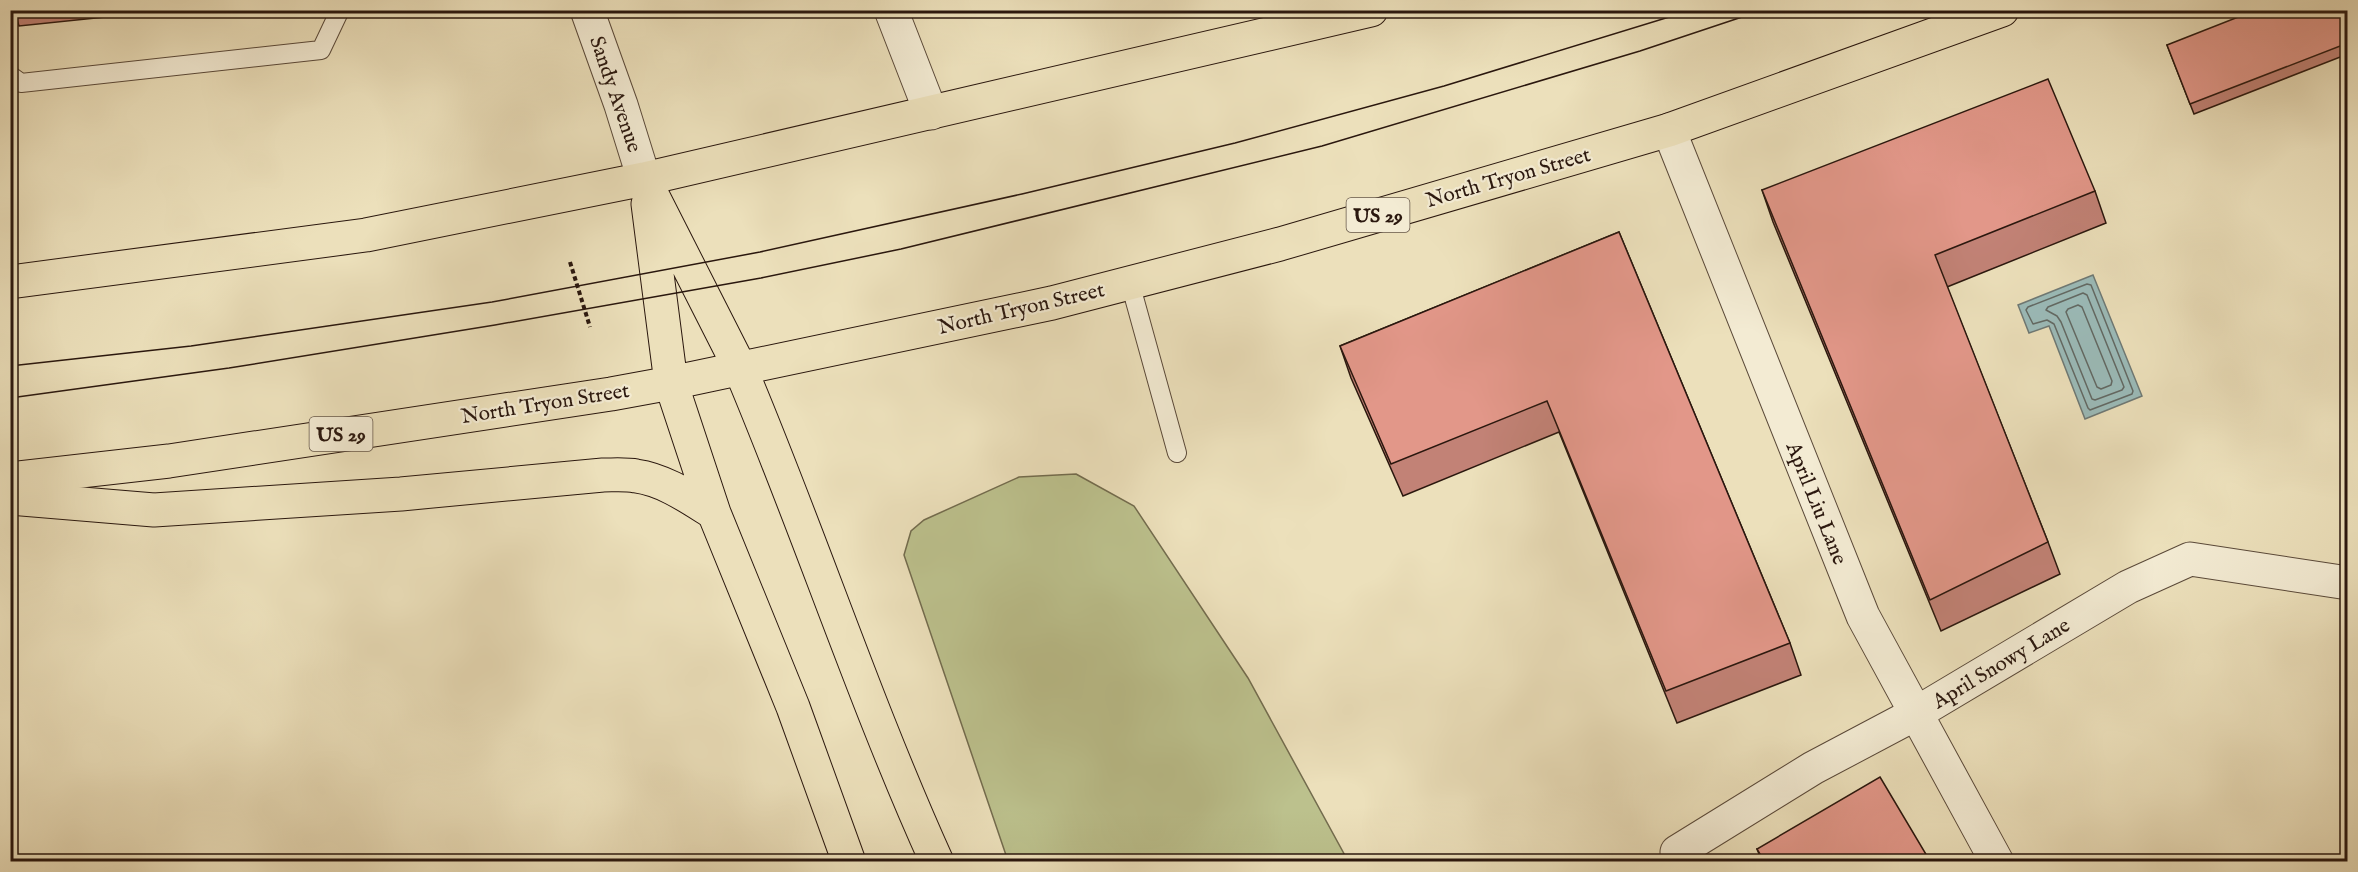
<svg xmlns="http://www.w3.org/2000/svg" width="2358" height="872" viewBox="0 0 2358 872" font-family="'IM FELL English',serif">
  <rect width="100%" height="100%" fill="#ece0bb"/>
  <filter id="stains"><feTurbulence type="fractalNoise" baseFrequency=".00333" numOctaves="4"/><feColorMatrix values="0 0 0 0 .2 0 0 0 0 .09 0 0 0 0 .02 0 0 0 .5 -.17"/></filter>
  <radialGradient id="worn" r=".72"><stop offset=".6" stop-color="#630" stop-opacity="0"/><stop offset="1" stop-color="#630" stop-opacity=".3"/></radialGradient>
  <path fill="#bcc18d" stroke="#736c4e" stroke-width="1.5" d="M1076,474l58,32 114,172 100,183h-340l-104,-306 7,-24 13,-11 95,-43z"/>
  <path fill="#9bbbb9" stroke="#6e7975" stroke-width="1.5" d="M2093,275l49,121 -57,23 -36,-93 -20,7 -11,-28z"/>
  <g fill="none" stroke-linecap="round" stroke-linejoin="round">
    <path stroke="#626964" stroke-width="1.5" d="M2087,284l4,1 42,106 -1,3 -42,16 -2,-2 -34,-84 -7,-4 -14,4 -7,-14 2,-3z
      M2083,293l4,2 37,92 -2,3 -27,10 -3,-1 -31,-77 -4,-6 -11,-6 2,-3z
      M2078,305l4,2 30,74 -1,4 -10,4 -4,-2 -31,-75 2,-3z"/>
    <g stroke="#5a4939" stroke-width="20">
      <path id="service" d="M1274,10l5,22
        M10,75l11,8 300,-33 19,-40
        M1130,283l47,170"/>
    </g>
    <g stroke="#5a4939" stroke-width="35">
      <path id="minor" d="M587,10l34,95 23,74
        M891,10l40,103
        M1669,130l194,486 134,246
        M1677,852l136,-84 102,-54 213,-127 62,-28 158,24"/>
    </g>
    <g stroke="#2a170e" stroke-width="35">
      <path id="primary" d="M644,179l96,189
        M648,204l23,179
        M10,282l356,-47 278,-56 727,-169
        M10,479l159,-18 442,-67 60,-11 381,-80 228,-59 389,-114 333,-120"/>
    </g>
    <g stroke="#2a170e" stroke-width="35">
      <path id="motorway" d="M740,368c69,163 124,333 197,494
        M671,383l43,130 79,194 56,155
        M10,498l144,12 247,-16 202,-19c11,0 23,-1 33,1 29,4 54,22 78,37"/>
    </g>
    <path stroke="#2a170e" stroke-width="4" stroke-dasharray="4.5 3" stroke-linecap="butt" d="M570,262l20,65"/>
    <use href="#service" stroke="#f3ebd3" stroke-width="18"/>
    <use href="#minor" stroke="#f3ebd3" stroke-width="33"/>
    <use href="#primary" stroke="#ece0bb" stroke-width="33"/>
    <use href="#motorway" stroke="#ece0bb" stroke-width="33"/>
    <path stroke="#2a170e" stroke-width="1.5" d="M10,366l181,-20 301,-44 268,-50 262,-58 213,-51 209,-57 248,-76
      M10,398l219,-30 266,-43 266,-47 140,-29 421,-103 318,-95 123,-41"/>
  </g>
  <path fill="#c28276" stroke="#2a170e" stroke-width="1.5" d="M15,10h158l-154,16 -3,-10z
    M2348,14v40l-154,60 -27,-69z
    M1762,190l333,1 11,32 -159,64 101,255 12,32 -119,57 -168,-409z
    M1619,232l171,411 11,32 -124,48 -118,-291 -156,64 -52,-118 -11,-32z
    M1757,849l173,12h-168z"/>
  <path fill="#e29789" stroke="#2a170e" stroke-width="1.5" d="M15,10h58l-57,6z
    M2256,10h90l2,4v29l-158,61 -23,-59z
    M2048,79l47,112 -160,64 113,287 -118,58 -168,-410z
    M1619,232l171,411 -124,48 -119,-290 -156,63 -51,-118z
    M1880,777l50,84h-166l-7,-12z"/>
  <g text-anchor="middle" stroke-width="4.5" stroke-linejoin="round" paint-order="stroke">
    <g fill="#f3ebd3" stroke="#665749" stroke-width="1.5">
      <rect x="1346.5" y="198" width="63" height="34" rx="4.5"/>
      <rect x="309.5" y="417" width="63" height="34" rx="4.5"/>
    </g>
    <g font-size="20" font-weight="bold" fill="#2a170e">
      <text x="1378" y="222">US 29</text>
      <text x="341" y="441">US 29</text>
    </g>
    <g font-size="21" fill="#2a170e" stroke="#f3ebd3">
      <text transform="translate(616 94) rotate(71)" y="7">Sandy Avenue</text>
      <text transform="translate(1508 177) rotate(-16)" y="7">North Tryon Street</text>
      <text transform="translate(1021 308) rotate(-13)" y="7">North Tryon Street</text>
      <text transform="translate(545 403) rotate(-9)" y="7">North Tryon Street</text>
      <text transform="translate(1817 503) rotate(68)" y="7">April Liu Lane</text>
      <text transform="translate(2001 663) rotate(-31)" y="7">April Snowy Lane</text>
    </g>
  </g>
  <rect width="2358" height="872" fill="none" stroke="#ece0bb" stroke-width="36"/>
  <rect x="12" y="12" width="2334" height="848" fill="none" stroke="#2a170e" stroke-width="3"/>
  <rect x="18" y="18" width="2322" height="836" fill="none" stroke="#2a170e" stroke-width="1.5"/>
  <rect width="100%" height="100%" filter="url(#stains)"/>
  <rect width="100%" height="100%" fill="url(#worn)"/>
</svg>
